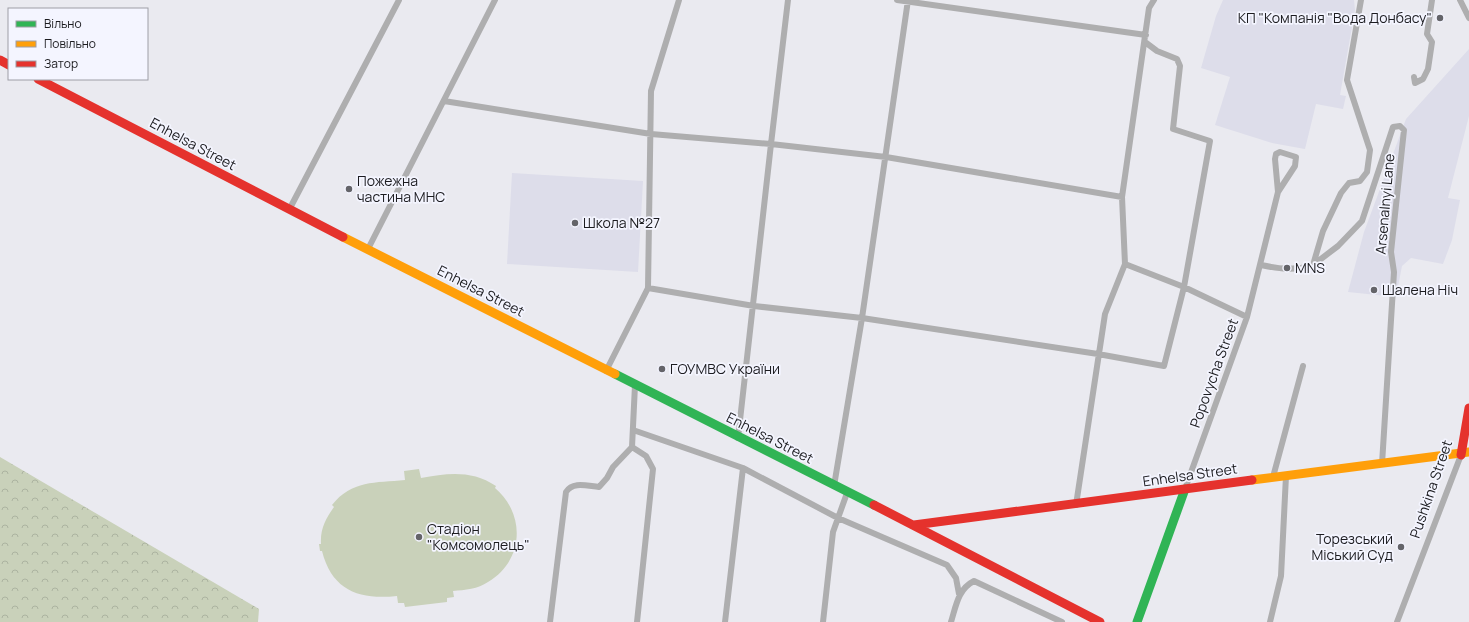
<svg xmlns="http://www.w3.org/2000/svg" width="1469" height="622" viewBox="0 0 1469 622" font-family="Manrope,sans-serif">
  <defs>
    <pattern id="forest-crowns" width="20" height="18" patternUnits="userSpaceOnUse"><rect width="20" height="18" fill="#c9d1ba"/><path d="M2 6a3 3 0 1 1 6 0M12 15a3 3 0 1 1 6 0" fill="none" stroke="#acb3a0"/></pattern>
  </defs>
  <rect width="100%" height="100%" fill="#eaeaf0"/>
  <path fill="#ddddea" d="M1223,0h131l1,10 -15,85 6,1 -3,13 -27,-5 -11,45 -33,-6 -57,-18 15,-48 -29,-9 15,-52z
    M1469,49v67l-21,82 12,2 -8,40 -9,24 -32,-6 -9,8 -6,31 -48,-5 16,-60 42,-113z
    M512,173l131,8 -5,91 -131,-8z"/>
  <path fill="url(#forest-crowns)" d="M0,457l259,152 -1,13h-258z"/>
  <path fill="#c9d1ba" d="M419,469l2,9c27,-5 51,-8 75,8l-1,2c31,26 29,73 -7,94 -10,7 -23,8 -35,9l1,6 -7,1v4l-42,5 -1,-4h-6l-1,-7c-37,4 -65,-5 -75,-45h-2l-1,-7h2c-1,-15 5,-26 13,-37l-2,-2c20,-25 43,-22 73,-25l-1,-9z"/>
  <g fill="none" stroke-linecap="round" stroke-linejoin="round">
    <path stroke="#aeaeaf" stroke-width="6" d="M897,0l249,35
      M1154,0l-5,8 -27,189 3,67 59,23 63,30
      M1460,0l9,18
      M1414,77l1,6 8,-4 5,-10 4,-27 -5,-8 5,-34
      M444,101l207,33 120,10 115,13 236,40
      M289,210l110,-210
      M368,249l127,-249
      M1261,265c19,4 33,6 52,0l10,-34 18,-38 8,-10 11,-2 7,-9 3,-22 -23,-70 14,-80
      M1313,265l25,-19 24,-25 31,-94 7,-1 4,4 -13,122 3,20 -12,192
      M648,288l106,18 108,12 236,36 66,12 20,-79 26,-146 -37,-12 7,-63 -3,-7 -20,-8 -12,-9
      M606,371l42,-83 3,-197 28,-91
      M633,430l110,38 95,50 109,47 9,13 3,16
      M738,438l33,-294 17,-144
      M632,447l14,9 7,13 -16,153
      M1273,477l30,-111
      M834,486l28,-168 46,-318
      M1185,489l62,-172 31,-125 17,-26 1,-9 -16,-5 -4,2 -1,5 3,33
      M1076,505l29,-191 20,-50
      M550,622l16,-130c7,-11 21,-6 33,-5l8,-9 6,-11 19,-20 3,-62
      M725,622l18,-154
      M823,622l10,-90 14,-39
      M951,622c5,-16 7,-33 23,-41l88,41
      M1270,622l11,-46 5,-100
      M1397,622l64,-167"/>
    <path stroke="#30b455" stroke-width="9" d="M615,374l259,131
      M1137,622l48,-133"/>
    <path stroke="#ff9f0a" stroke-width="9" d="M343,237l272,137
      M1252,480l217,-28"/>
    <path stroke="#e5322d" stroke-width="9" d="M0,60l9,5
      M38,79l305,158
      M1461,455l8,-47
      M874,505l226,117
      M914,525l338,-45"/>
  </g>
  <g fill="#646469" stroke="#f4f5ff" stroke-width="1.5">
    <circle cx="1440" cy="18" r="4"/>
    <circle cx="349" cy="189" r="4"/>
    <circle cx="575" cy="223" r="4"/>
    <circle cx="1287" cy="268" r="4"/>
    <circle cx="1374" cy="290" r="4"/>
    <circle cx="662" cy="369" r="4"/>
    <circle cx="419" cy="537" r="4"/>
    <circle cx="1401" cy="547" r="4"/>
  </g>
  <g text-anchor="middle" stroke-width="3.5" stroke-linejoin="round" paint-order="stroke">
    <g font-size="14" fill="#1c1c20" stroke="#f4f5ff" text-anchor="start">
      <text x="1432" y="23" text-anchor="end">КП "Компанія "Вода Донбасу"</text>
      <text x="357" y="186">Пожежна<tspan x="357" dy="16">частина МНС</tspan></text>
      <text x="583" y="228">Школа №27</text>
      <text x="1295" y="273">MNS</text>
      <text x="1382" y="295">Шалена Нiч</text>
      <text x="670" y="374">ГОУМВС України</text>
      <text x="427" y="534">Стадіон<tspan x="427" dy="16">"Комсомолець"</tspan></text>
      <text x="1393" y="544" text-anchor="end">Торезський<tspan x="1393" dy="16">Міський Суд</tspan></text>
    </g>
    <g font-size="14" fill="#1c1c20" stroke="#f4f5ff">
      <text transform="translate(193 144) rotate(28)" y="5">Enhelsa Street</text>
      <text transform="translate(1385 204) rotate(-85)" y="5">Arsenalnyi Lane</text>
      <text transform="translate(481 291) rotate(27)" y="5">Enhelsa Street</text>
      <text transform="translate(1214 373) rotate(-70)" y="5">Popovycha Street</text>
      <text transform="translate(770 438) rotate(27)" y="5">Enhelsa Street</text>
      <text transform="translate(1190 475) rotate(-8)" y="5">Enhelsa Street</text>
      <text transform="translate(1431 489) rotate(-71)" y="5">Pushkina Street</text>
    </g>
  </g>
  <rect x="8" y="8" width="140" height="72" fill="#f4f5ff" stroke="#9e9ea6"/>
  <rect x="16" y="21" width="20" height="6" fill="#30b455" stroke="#9e9ea6"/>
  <text x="44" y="28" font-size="12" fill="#1c1c20">Вільно</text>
  <rect x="16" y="41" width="20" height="6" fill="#ff9f0a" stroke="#9e9ea6"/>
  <text x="44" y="48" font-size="12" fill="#1c1c20">Повільно</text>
  <rect x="16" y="61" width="20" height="6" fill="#e5322d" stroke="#9e9ea6"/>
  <text x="44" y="68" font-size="12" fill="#1c1c20">Затор</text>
</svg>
